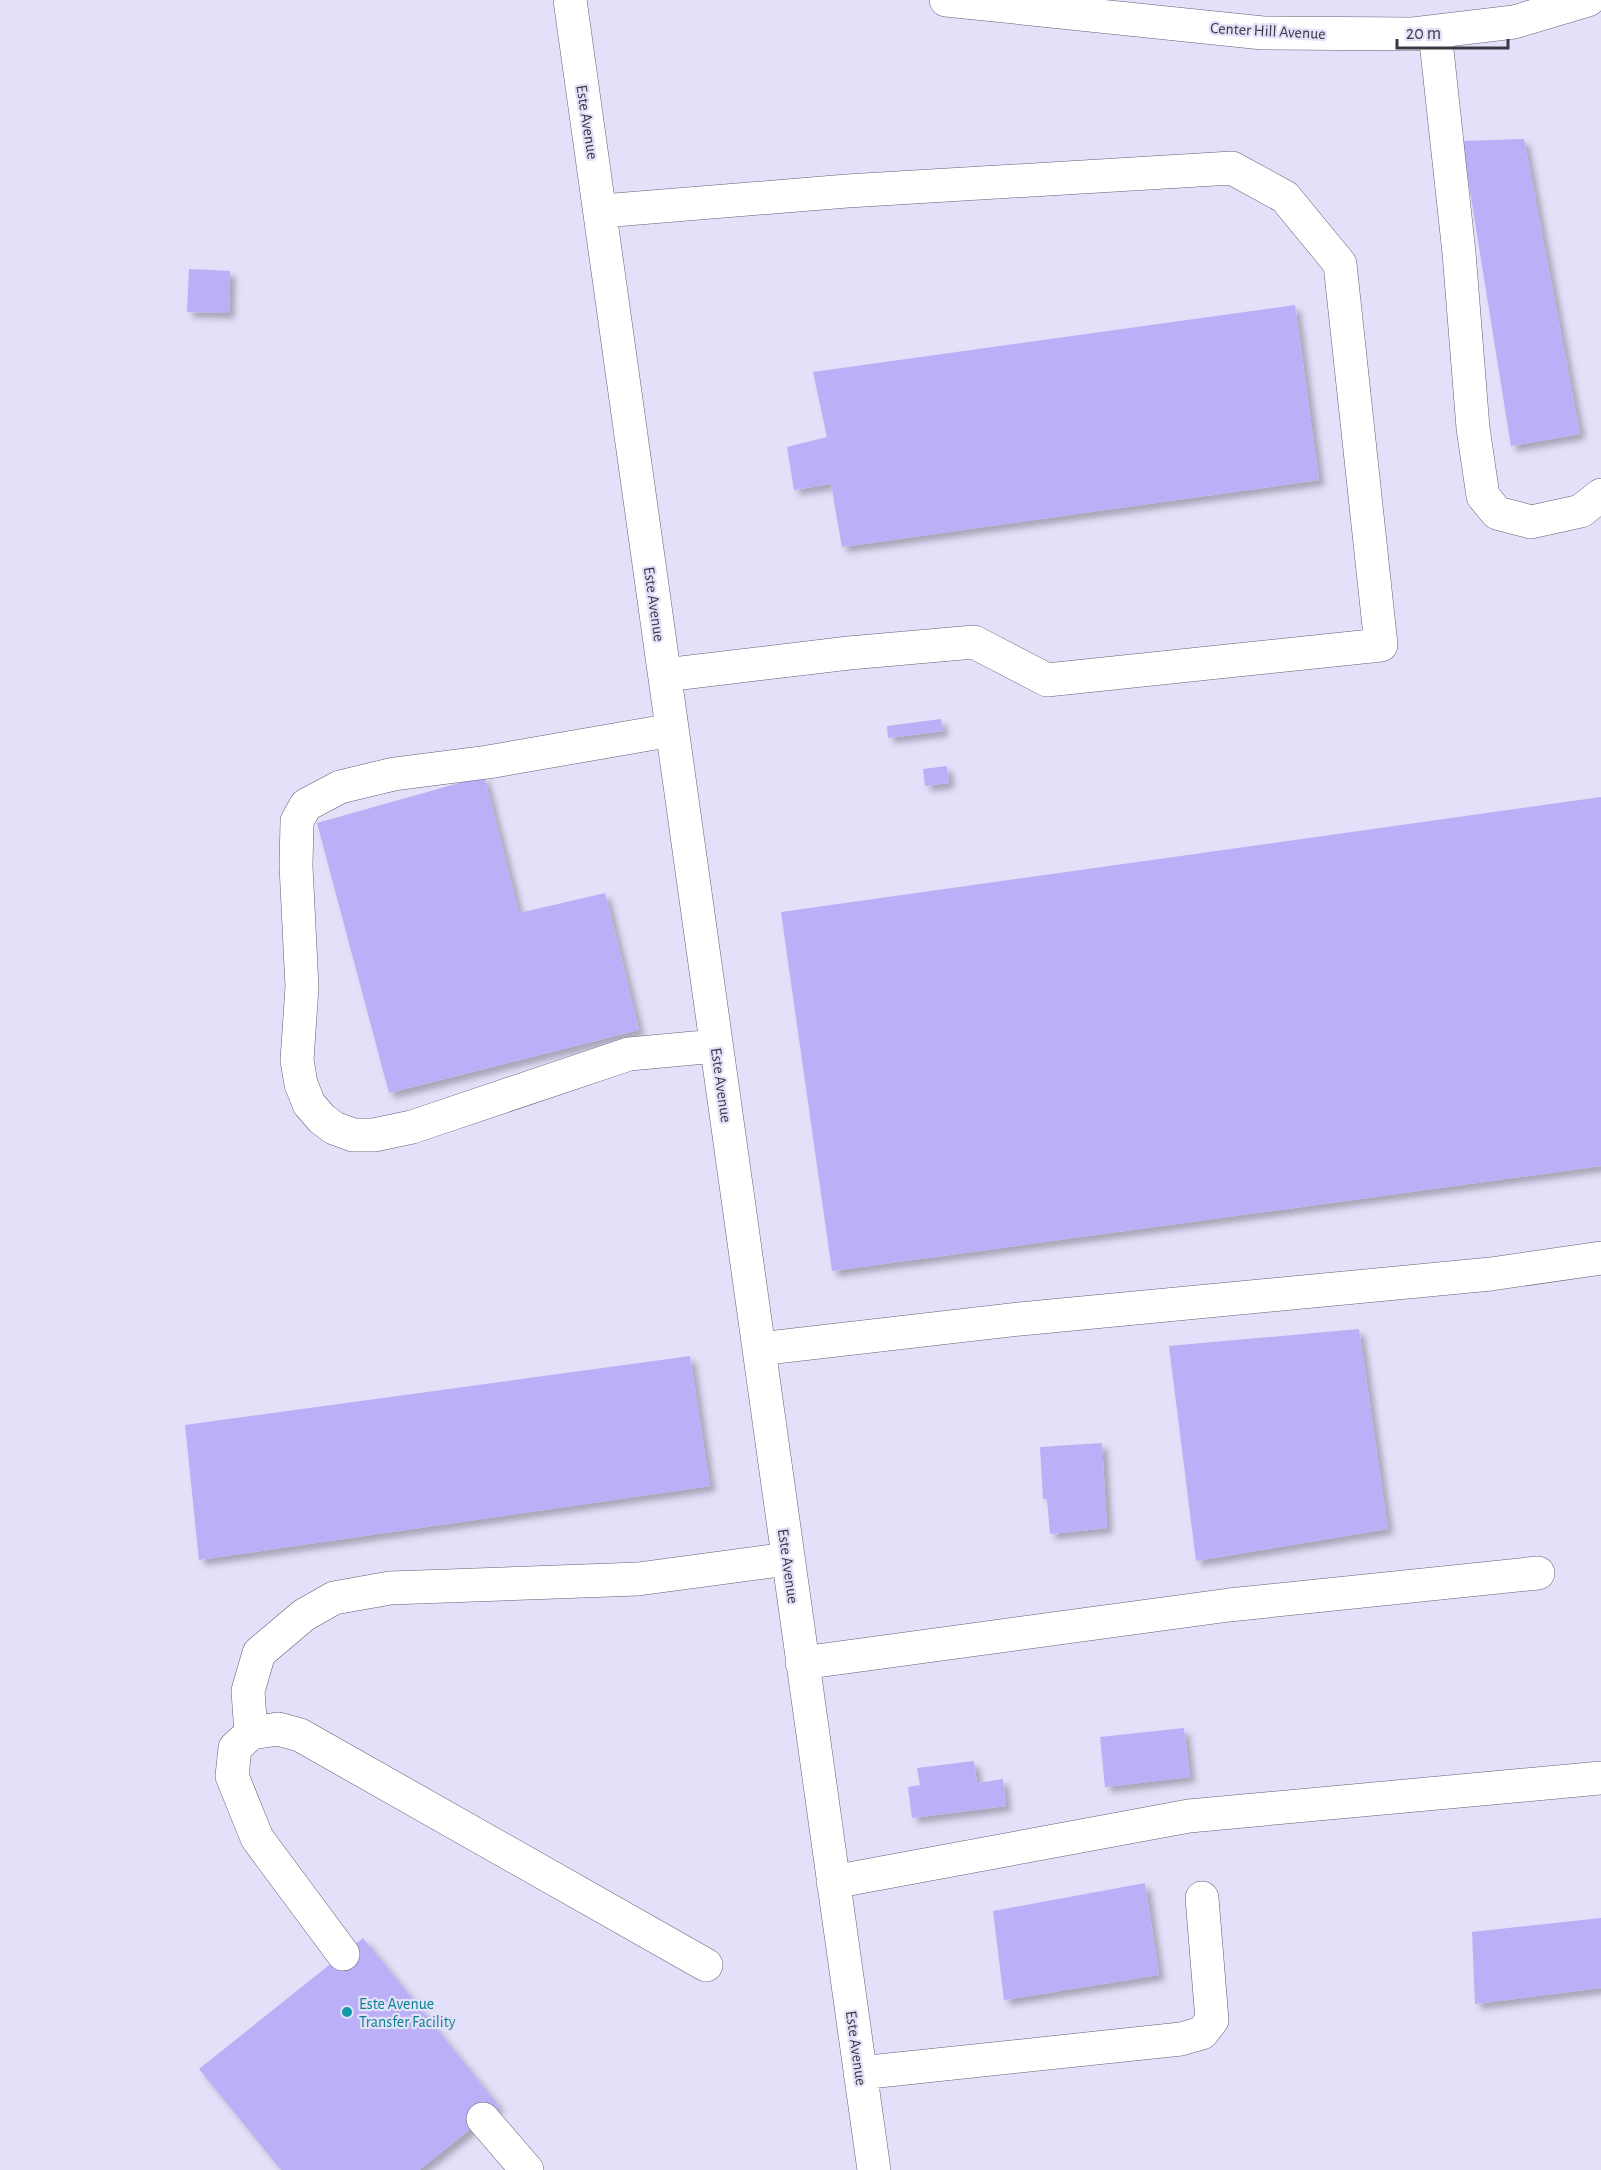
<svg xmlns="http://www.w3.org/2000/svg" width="1601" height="2170" viewBox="0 0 1601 2170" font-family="'Alegreya Sans',sans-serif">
  <defs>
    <filter id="shadow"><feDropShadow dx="5.5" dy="5.5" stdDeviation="3" flood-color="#0004"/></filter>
  </defs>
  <rect width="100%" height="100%" fill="#e3e0f9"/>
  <path fill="#bbb0f7" filter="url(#shadow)" d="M1524,139l56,295 -69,12 -49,-305z
    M189,269l41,2 -1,42 -42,-1z
    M1295,305l24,175 -477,67 -11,-63 -37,6 -7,-43 40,-10 -14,-65z
    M941,719l2,12 -55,7 -1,-12z
    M947,766l2,17 -24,3 -2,-17z
    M484,776l35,137 86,-20 34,137 -250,63 -72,-270z
    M1601,797v369l-769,105 -51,-359z
    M1359,1329l29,200 -192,32 -27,-215z
    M690,1356l20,130 -511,74 -14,-135z
    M1102,1443l5,85 -57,6 -3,-35h-4l-3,-52z
    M1184,1728l6,49 -85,10 -5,-50z
    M974,1761l3,22 26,-4 3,27 -94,12 -4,-31 12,-2 -3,-17z
    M1145,1883l14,92 -155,25 -11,-89z
    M1601,1918v70l-126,16 -3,-72z
    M363,1938l136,168 -80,64h-138l-82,-101z"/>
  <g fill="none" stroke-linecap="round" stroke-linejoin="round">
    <g stroke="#625f75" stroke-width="34">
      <path id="minor" d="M570,0l304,2170
        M1435,32l24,221 14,175 10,68 14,17 34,9 50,-11 20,-16
        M602,211l245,-20 385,-23 53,29 55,67 41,381 -334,35 -73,-38 -125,11 -184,22
        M672,730l-184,32 -94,12 -54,13 -34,18 -9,16 -1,45 6,121 -5,73 4,24 8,20 13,15 12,9 19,7h21l38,-8 217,-73 87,-8
        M759,1349l261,-30 471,-45 110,-16
        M802,1663l427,-58 309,-32
        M251,1733l-3,-42 11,-38 45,-38 30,-17 56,-10 248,-9 150,-20
        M833,1882l356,-66 412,-38
        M343,1954l-86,-116 -25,-62 3,-28 16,-15 27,-4 22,6 406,230
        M860,2073l321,-34 21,-6 10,-13 -10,-122
        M483,2119l44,51"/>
    </g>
    <g stroke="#625f75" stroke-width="34">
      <path id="major" d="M946,0l317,33 150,1 101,-12 74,-22"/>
    </g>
    <use href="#minor" stroke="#fff" stroke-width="33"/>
    <use href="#major" stroke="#fff" stroke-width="33"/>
  </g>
  <circle fill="#0f9aa8" stroke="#e3e0f9" stroke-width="2" cx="347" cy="2012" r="6"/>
  <g text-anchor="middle" stroke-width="4.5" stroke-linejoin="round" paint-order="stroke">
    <g font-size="16" fill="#3a3943" stroke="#e3e0f9">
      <text transform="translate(1268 30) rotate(3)" y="6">Center Hill Avenue</text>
      <text transform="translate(588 122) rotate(81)" y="6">Este Avenue</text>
      <text transform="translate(655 604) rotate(82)" y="6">Este Avenue</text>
      <text transform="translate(722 1085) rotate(82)" y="6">Este Avenue</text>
      <text transform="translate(789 1566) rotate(82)" y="6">Este Avenue</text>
      <text transform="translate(857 2048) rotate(82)" y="6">Este Avenue</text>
    </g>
    <g font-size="16" fill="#0d838f" stroke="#e3e0f9" text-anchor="start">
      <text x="359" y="2009">Este Avenue<tspan x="359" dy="18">Transfer Facility</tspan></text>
    </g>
  </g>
  <path d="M1397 39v9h111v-9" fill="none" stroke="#3a3943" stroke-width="3"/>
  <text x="1406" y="39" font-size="18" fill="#3a3943" stroke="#e3e0f9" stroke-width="4.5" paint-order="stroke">20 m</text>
</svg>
